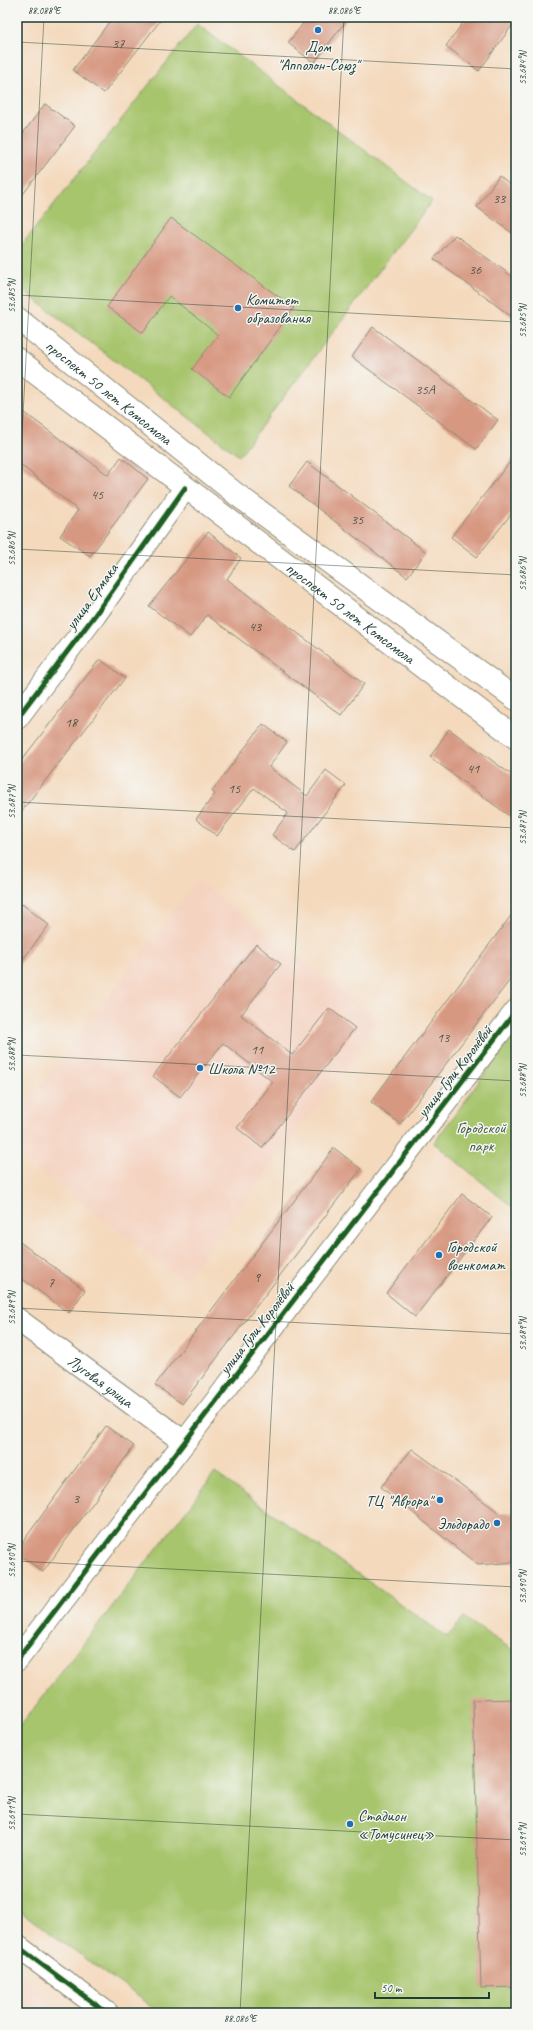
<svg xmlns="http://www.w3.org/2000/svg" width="533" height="2030" viewBox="0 0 533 2030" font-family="Caveat,sans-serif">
  <rect width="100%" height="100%" fill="#f6f6f2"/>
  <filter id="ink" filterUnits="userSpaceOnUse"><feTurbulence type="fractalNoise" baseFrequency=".025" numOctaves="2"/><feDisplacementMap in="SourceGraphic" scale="8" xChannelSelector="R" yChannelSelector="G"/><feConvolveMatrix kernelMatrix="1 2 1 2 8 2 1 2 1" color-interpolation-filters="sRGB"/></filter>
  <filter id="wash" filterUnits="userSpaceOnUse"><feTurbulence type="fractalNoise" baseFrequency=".012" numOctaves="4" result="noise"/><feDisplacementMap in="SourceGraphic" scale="16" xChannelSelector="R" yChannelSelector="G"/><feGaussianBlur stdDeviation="0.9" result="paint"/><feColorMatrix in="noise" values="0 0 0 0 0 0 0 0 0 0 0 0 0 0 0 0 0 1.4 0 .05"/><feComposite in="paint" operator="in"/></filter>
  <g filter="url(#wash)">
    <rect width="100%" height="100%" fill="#f4d9bc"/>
    <path fill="#f5d3c1" d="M197,880l185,141 -198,260 -167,-127v-38z
      M17,1973l55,40h-55z"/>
    <path fill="#a7c56d" stroke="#638150" d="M197,24l235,177 -193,255 -222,-170v-35z
      M516,1031v179l-82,-67z
      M215,1473l232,164 17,-19 52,34v361h-355l-144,-104v-179z"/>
    <g id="blocks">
      <path fill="#d79881" d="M113,17h50l-59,76 -31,-23z
        M308,17h41l-35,46 -26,-20z
        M467,17h49v3l-37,51 -33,-25z
        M45,104l30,22 -58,76v-61z
        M499,176l17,14v46l-39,-29z
        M171,218l123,90 -65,89 -37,-28 26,-34 -49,-39 -26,37 -36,-26z
        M455,235l61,44v41l-82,-61z
        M373,327l125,93 -22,29 -124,-92z
        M17,407l91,68 13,-18 27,22 -58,77 -30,-20 18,-26 -61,-48z
        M516,454v54l-39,49 -26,-20z
        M307,462l119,90 -19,25 -118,-91z
        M208,532l33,26 -14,21 137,105 -23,31 -134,-100 -17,22 -41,-31z
        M100,659l25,19 -108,139v-51z
        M263,724l24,18 -18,25 38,29 19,-26 20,15 -51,67 -23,-17 16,-22 -34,-25 -37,48 -21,-17 19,-25 -3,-3z
        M449,729l67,49v43l-86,-64z
        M22,904l27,21 -32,42v-56z
        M516,909v63l-116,152 -29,-22z
        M256,944l25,20 -40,51 51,40 37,-47 26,20 -93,120 -25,-20 36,-46 -50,-39 -43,54 -27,-21z
        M334,1148l27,21 -179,235 -27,-19z
        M462,1194l30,23 -77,100 -29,-24z
        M17,1240l68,50 -16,23 -52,-38z
        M106,1426l28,20 -91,126 -26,-19v-3z
        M412,1449l89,65 15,-1v49l-38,3 -97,-78z
        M516,1699v288l-35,1 -8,-288z"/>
    </g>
  </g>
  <g filter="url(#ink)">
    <use href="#blocks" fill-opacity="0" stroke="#8a8b78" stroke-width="1"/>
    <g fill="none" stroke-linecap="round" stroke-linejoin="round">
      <g stroke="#8a8b78" stroke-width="24">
        <g id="tertiary">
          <path d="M17,718l78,-103 90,-127"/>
          <path id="s1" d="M17,1319l167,123"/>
          <path d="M17,1660l499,-649"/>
          <path d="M17,1946l90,67"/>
        </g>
      </g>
      <g stroke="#8a8b78" stroke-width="24">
        <g id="secondary">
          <path id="s2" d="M17,318l219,176 280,205"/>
          <path id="s3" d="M17,359l499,379"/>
        </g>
      </g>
      <use href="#tertiary" stroke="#fff" stroke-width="22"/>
      <use href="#secondary" stroke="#fff" stroke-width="22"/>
      <g stroke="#f6f6f2" stroke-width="8">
        <path id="cycleway" d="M17,718l78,-103 90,-127
          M17,1660l499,-649
          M17,1946l90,67"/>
      </g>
      <use href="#cycleway" stroke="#1b5e20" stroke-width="5"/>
    </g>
  </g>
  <path fill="none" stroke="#1f3d34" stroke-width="1" stroke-opacity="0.45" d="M17,42l499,27M17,295l499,27M17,529l27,-512M17,549l499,26M17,802l499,26M17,1055l499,26M17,1308l499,26M17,1561l499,26M17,1814l499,26M240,2013l104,-1996"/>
  <g fill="#1f6fb2" stroke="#f6f6f2" stroke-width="1.5">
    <circle cx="318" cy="30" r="4"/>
    <circle cx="238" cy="308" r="4"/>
    <circle cx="200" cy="1068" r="4"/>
    <circle cx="439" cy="1255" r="4"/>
    <circle cx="440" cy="1500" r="4"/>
    <circle cx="497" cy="1523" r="4"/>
    <circle cx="350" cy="1824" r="4"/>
  </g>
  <g text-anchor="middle" stroke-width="3" stroke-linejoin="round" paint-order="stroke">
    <g font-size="14" fill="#4d5447">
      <text x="118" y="48">37</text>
      <text x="499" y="203">33</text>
      <text x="475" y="274">36</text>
      <text x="425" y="394">35А</text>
      <text x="97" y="499">45</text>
      <text x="357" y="524">35</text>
      <text x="255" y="631">43</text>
      <text x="71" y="727">18</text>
      <text x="473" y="773">41</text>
      <text x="234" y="793">15</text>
      <text x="443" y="1042">13</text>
      <text x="257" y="1054">11</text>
      <text x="257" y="1282">9</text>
      <text x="51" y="1287">7</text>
      <text x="76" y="1503">3</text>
    </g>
    <g font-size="16" fill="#1f3d34" stroke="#f6f6f2" text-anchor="start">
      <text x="318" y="52" text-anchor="middle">Дом<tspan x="318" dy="18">"Апполон-Союз"</tspan></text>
      <text x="246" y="305">Комитет<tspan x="246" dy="18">образования</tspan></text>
      <text x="208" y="1074">Школа №12</text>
      <text x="447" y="1252">Городской<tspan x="447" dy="18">военкомат</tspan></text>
      <text x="432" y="1506" text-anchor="end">ТЦ "Аврора"</text>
      <text x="489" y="1529" text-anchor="end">Эльдорадо</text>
      <text x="358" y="1821">Стадион<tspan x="358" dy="18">«Томусинец»</tspan></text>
    </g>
    <g font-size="16" fill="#1f3d34" stroke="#f6f6f2">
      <text dy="6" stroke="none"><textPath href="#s2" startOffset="118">проспект 50 лет Комсомола</textPath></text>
      <text transform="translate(91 596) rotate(-54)" y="6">улица Ермака</text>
      <text dy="6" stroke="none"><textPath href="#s3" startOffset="419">проспект 50 лет Комсомола</textPath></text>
      <text transform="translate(454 1071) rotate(-52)" y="6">улица Гули Королёвой</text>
      <text transform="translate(256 1328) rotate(-52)" y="6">улица Гули Королёвой</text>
      <text dy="6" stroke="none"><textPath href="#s1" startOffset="104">Луговая улица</textPath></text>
    </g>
    <g font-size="16" fill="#415f42" stroke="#f6f6f2">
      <text x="481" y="1133">Городской<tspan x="481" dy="18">парк</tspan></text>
    </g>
  </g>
  <rect width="533" height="2030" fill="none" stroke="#f6f6f2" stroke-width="44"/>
  <path d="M375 1992v6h114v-6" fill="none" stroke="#1f3d34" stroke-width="2"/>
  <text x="381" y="1992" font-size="12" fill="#1f3d34" stroke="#f6f6f2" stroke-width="3" paint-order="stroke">50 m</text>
  <rect x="22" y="22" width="489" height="1986" fill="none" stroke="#1f3d34" stroke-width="1.5"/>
  <g font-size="10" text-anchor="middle" fill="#1f3d34">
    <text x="44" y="14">88.088°E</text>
    <text x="344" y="14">88.086°E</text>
    <text transform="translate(522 68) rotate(-90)" y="4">53.684°N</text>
    <text transform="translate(11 296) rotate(-90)" y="4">53.685°N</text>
    <text transform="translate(522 321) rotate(-90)" y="4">53.685°N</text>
    <text transform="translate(11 549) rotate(-90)" y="4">53.686°N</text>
    <text transform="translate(522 574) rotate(-90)" y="4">53.686°N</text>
    <text transform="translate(11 802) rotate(-90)" y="4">53.687°N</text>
    <text transform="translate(522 828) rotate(-90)" y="4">53.687°N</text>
    <text transform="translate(11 1055) rotate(-90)" y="4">53.688°N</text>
    <text transform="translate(522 1081) rotate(-90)" y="4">53.688°N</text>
    <text transform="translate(11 1308) rotate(-90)" y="4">53.689°N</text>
    <text transform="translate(522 1334) rotate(-90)" y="4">53.689°N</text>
    <text transform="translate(11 1561) rotate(-90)" y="4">53.690°N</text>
    <text transform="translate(522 1587) rotate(-90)" y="4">53.690°N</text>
    <text transform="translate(11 1814) rotate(-90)" y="4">53.691°N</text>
    <text transform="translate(522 1840) rotate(-90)" y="4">53.691°N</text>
    <text x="240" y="2022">88.086°E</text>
  </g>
</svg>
